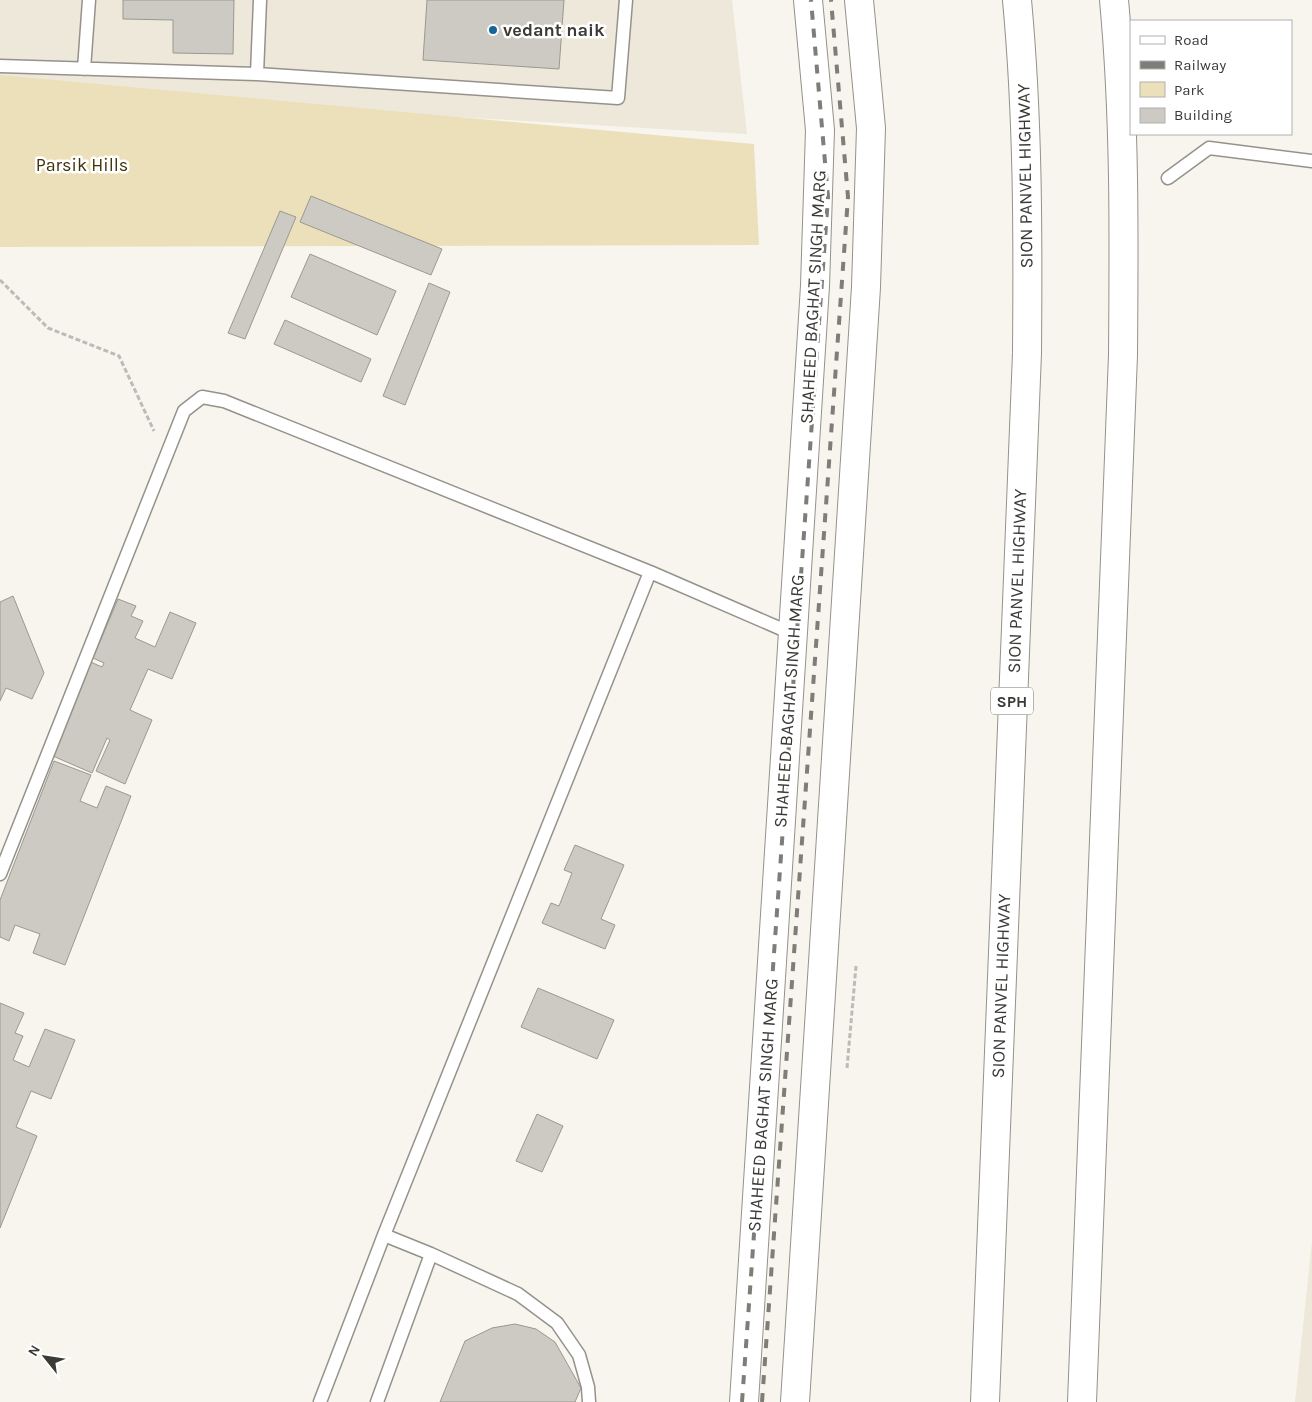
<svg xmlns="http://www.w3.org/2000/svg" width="1312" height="1402" viewBox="0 0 1312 1402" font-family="Karla,sans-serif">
  <rect width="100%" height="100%" fill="#f7f5ed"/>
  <path fill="#ede8da" d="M0,0h732l15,134 -747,-44z
    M1312,1241v161h-17z"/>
  <path fill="#ece0bb" d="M0,75l754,69 5,101 -759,2z"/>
  <path fill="#cccac2" stroke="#9a9891" d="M123,0h111l-1,54 -60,-1v-33l-50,-1z
    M427,0h137l-5,69 -136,-9z
    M311,196l131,53 -11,26 -131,-53z
    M280,211l16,6 -51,122 -17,-6z
    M310,254l86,37 -19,44 -86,-38z
    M429,283l21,9 -45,113 -22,-9z
    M285,320l86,39 -10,23 -87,-38z
    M13,596l31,77 -12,26 -26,-11 -6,13v-99z
    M118,599l18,7 -5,10 12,5 -8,17 20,9 15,-35 26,11 -24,56 -24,-10 -18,41 22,10 -27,64 -29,-13 14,-31 -3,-2 -15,35 -46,-20 40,-93 16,7 2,-4 -11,-5z
    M54,761l37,14 -11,26 17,7 9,-22 25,10 -66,169 -32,-12 7,-19 -25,-9 -6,16 -9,-4v-37z
    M575,845l49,20 -23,54 14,6 -10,24 -63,-26 9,-20 8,3 13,-33 -8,-3z
    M538,988l76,32 -17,39 -76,-32z
    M0,1003l24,10 -9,20 8,3 -10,24 16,7 16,-38 30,11 -24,59 -20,-8 -15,36 21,9 -37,92z
    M537,1114l26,12 -21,46 -26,-11z
    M515,1324l21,5 19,13 26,46 -6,14h-135l25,-61 27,-13z"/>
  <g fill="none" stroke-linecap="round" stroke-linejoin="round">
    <g stroke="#94928b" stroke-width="15">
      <path id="service" d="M0,66l257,8 361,24 8,-98
        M84,69l5,-69
        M257,74l3,-74
        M1168,178l41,-30 103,13
        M0,874l184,-463 18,-14 22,4 426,171 143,62
        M384,1235l47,19 87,40 39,29 22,32 9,32 1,15
        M320,1402l64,-167 266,-663
        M377,1402l54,-148"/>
    </g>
    <g stroke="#94928b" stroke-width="30">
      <path id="primary" d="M744,1402l71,-1116 5,-156 -12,-130
        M795,1402l71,-1115 5,-159 -12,-128"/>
    </g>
    <g stroke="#94928b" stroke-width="30">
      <path id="motorway" d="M985,1402l42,-1049c1,-118 1,-235 -10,-353
        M1082,1402l41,-1047c1,-118 2,-237 -9,-355"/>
    </g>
    <path stroke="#bdbbb5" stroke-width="3" stroke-dasharray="5 2.5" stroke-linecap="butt" d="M0,280l48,48 71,28 35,75
      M847,1068l9,-102"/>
    <use href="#service" stroke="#fff" stroke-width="12"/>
    <use href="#primary" stroke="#fff" stroke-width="28"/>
    <use href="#motorway" stroke="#fff" stroke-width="28"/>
    <path stroke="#7e7d78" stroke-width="4" stroke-dasharray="9 9" stroke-linecap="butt" d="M742,1402l86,-1205 -17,-197
      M762,1402l86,-1205 -17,-197"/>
  </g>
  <circle fill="#156597" stroke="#fff" stroke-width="2" cx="493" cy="30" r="5"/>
  <g text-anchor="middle" stroke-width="5" stroke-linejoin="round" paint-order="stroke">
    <rect fill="#fff" stroke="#767573" stroke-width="1" x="991" y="687.5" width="42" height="27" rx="4"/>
    <g font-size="16" font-weight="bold" fill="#3b3a37">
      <text x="1012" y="707">SPH</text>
    </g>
    <g font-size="18" font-weight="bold" fill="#3b3a37" stroke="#fff" text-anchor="start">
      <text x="503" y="36">vedant naik</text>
    </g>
    <g font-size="18" fill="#3d3208" stroke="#fff">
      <text x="82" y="171">Parsik Hills</text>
    </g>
    <g font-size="18" fill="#3b3a37" stroke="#fff">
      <text transform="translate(1025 176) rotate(-91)" y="6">SION PANVEL HIGHWAY</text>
      <text transform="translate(813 297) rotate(-87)" y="6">SHAHEED BAGHAT SINGH MARG</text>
      <text transform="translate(1017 581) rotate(-88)" y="6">SION PANVEL HIGHWAY</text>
      <text transform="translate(789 701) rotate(-86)" y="6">SHAHEED BAGHAT SINGH MARG</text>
      <text transform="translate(1001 986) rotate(-88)" y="6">SION PANVEL HIGHWAY</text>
      <text transform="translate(763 1105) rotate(-86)" y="6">SHAHEED BAGHAT SINGH MARG</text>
    </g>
  </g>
  <rect x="1130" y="20" width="162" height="115" fill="#ffffff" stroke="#b1b0af"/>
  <rect x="1140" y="36" width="25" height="8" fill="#ffffff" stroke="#b1b0af"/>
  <text x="1174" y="45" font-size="15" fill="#3b3a37">Road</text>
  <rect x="1140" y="61" width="25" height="8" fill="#7e7d78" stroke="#b1b0af"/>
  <text x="1174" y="70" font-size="15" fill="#3b3a37">Railway</text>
  <rect x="1140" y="82" width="25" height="15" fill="#ece0bb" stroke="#b1b0af"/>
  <text x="1174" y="95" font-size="15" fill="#3b3a37">Park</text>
  <rect x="1140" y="108" width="25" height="15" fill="#cccac2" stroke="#b1b0af"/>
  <text x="1174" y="120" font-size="15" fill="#3b3a37">Building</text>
  <g transform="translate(45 1357) rotate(300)" stroke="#ffffff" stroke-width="4" paint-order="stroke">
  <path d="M0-4L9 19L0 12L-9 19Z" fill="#3b3a37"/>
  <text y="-8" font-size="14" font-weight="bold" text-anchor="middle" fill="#3b3a37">N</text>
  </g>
</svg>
